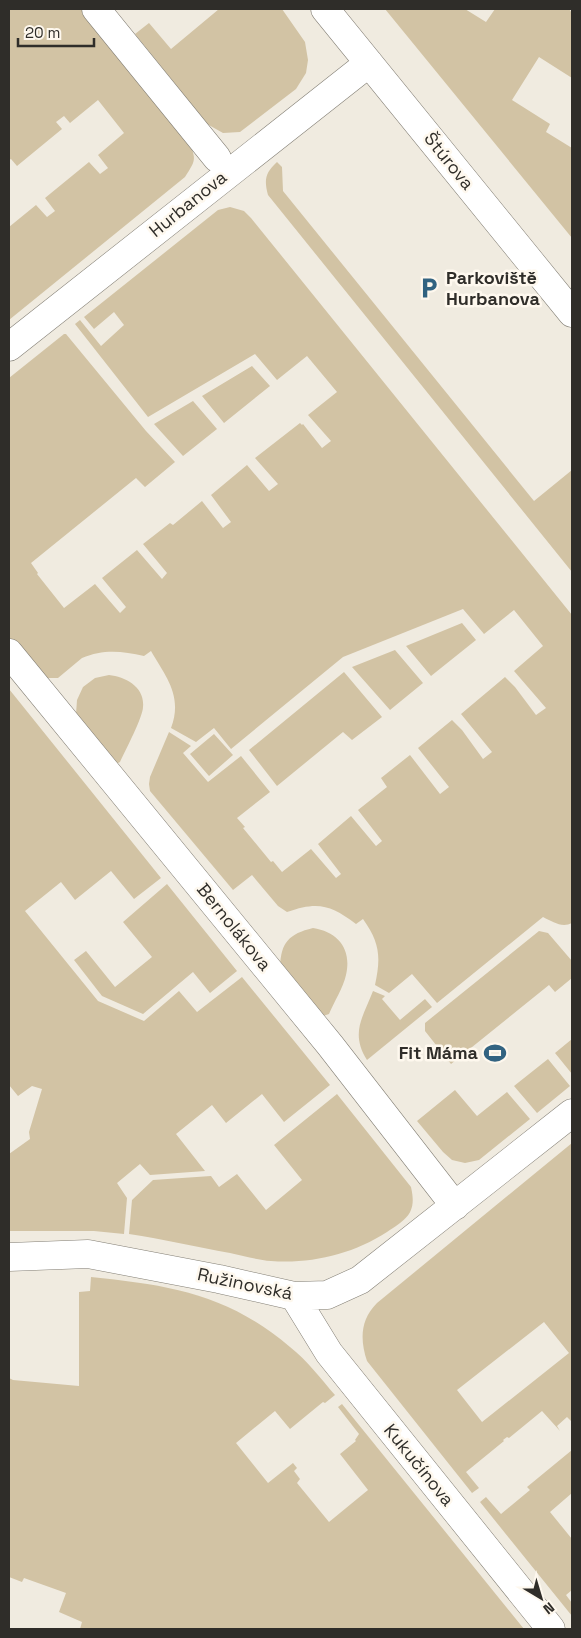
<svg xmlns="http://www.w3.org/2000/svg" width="581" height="1638" viewBox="0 0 581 1638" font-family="'Space Grotesk',sans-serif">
  <rect width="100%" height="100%" fill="#f0ebe0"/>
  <path fill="#d2c3a4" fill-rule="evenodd" d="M9,9h72l108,133c8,18 6,19 -4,35l-176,143v-93l27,-22 11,12 8,-6 -10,-13 44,-36 11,12 8,-6 -10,-13 26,-22 -26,-33 -28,23 -6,-7 -8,6 6,7 -45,37 -6,-7 -2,1z
    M219,9h63l23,33 3,18 -2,13 -10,16 -56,43 -17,1 -16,-9 -72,-90 14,-11 22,26z
    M385,9h80l21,13 9,-13h74l3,4v65l-33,-21 -27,43 38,24 -4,8 26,16v90z
    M277,162l5,5 1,24 251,310 38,-31v102l-304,-377c-4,-15 -3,-22 9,-33z
    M230,207l14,4 7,7 321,397v308c-10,5 -19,-1 -29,-6l-106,86 -25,-29 -23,19 -14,-8c6,-28 5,-42 -12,-66l-7,5c-25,-19 -38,-23 -69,-12l-9,-6 -26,-31 -19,15 -83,-99 -1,-7 1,-7 19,-45 22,14 -8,7 25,29 33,-26 29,36 -33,26 8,9 -2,1 28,34 2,-1 9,11 29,-23 25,29 5,-4 -23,-30 33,-28 25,30 6,-5 -24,-31 29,-23 -6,-9 29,-23 30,39 9,-7 -31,-39 34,-28 10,10 21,29 9,-7 -31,-38 44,-37 10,10 21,28 10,-7 -32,-37 29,-25 -29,-36 -30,24 -21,-25 -120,48 -112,92 -17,-21 -18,14 -25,-14c12,-32 -5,-51 -20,-77l-7,5c-22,-5 -41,-7 -62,2l-24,20h-11l-9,-4 -29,-37v-259l55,-44h2l80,97 29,31 -30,25 -9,-9 -105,85 7,10 -1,1 27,34 31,-24 25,29 6,-6 -24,-29 35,-28 25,29 5,-6 -24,-29 27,-21 3,2 29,-24 21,27 8,-6 -20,-27 36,-30 22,26 9,-7 -23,-26 45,-35 2,2 1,-1 19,24 9,-7 -23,-26 29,-23 -30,-36 -30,24 -22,-26 -107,63 -73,-93 5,-4 21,26 23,-21 -10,-13 -20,17 -10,-12 134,-107z
    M252,366l18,20 -46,37 -22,-27z
    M193,401l24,28 -34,27 -29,-32z
    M462,623l14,17 -45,36 -25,-30z
    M395,650l28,33 -33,27 -38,-43z
    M344,672l38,45 -30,23 -9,-8 -66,54 -28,-36z
    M109,675c17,2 36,12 34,32 0,10 -18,44 -23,55l-4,2 -40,-50 1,-14 6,-13 12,-9z
    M9,689l152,189 -27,21 -23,-28 -36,29 -14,-18 -36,29 73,90 46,20 35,-30 18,21 45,-35 88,108 -46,37 -22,-28 -36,29 -14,-18 -36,29 29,37 -55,4 -10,-11 -23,19 10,15 -3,36 -30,-3h-85v-77l21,-15 -1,-7 13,-43 -10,-3 -14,10 -9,-11z
    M214,734l19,21 -24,21 -19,-22z
    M167,884l70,87 -27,22 -17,-21 -50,42 -41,-18 -28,-36 12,-9 29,36 37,-30 -29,-35z
    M313,928c25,4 39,21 33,47 -3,13 -12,27 -17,39l-6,2 -43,-49c1,-25 9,-33 33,-39z
    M539,931l9,2 24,28v17l-17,14 -6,-7 -98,79 -26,-33v-8z
    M373,991l12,5 -3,3 18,21 25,-21 7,8 -65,53c-17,-27 -4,-43 6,-69z
    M572,1039v35l-17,-21z
    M548,1059l22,27 -33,27 -23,-27z
    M455,1090l22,26 30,-24 23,27 -51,41 -14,3 -13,-3 -9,-8 -26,-31z
    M337,1094l74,93c6,26 -4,32 -24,45 -34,22 -75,32 -116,29 -13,-1 -27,-5 -41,-8 -33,-6 -67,-14 -101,-19l3,-34 21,-20 58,-4 8,11 18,-13 29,36 36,-30 -28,-35z
    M572,1143v277l-1,1 -4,-4 -10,9 3,5 -18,-20 -33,27 -2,-1 -4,3 1,1 -38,31 13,16 -7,5 -105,-132c-7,-21 -7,-41 10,-58zM544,1322l25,31 -87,69 -25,-32z
    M91,1277c78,8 137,17 199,70 17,13 31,32 45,48l-10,8 -2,-1 -33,27 -15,-18 -39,32 32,40 25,-20 4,5 -3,3 6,8 -3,4 32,39 39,-32 -28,-36 16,-13 -1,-1 4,-6 -21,-27 4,-3 182,225h-444l2,-7 -23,-10 7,-19 -42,-15 -2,4 -13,-5v-199l4,2 66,6v-94l11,-1z
    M572,1450v43l-22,19 22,27v51l-6,5 6,8v13l-92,-114 6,-5 15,17 29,-24 -3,-3z"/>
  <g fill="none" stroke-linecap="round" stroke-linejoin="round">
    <g stroke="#837f75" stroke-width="29">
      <path id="minor" d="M96,9l121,149
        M325,9l247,304
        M9,347l360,-284
        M9,653l321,392 125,161
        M9,1257l79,-3 131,25 75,17 33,-1 33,-15 212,-167
        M294,1296l35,57 222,276"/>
    </g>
    <use href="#minor" stroke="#fff" stroke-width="28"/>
  </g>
  <defs>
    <g id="parking-bare" transform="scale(1.725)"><path d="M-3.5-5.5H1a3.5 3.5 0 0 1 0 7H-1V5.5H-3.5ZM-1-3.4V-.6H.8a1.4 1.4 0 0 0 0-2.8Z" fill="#326381" stroke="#fef8ee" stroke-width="2.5" paint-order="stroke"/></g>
    <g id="stadium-bare" transform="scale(1.725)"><path d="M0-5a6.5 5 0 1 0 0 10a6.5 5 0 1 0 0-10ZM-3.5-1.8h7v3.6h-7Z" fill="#326381" stroke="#fef8ee" stroke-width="2.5" paint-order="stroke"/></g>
  </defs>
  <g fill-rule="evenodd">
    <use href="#parking-bare" x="429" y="288"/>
    <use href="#stadium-bare" x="495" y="1053"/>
  </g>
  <g text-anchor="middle" stroke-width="5" stroke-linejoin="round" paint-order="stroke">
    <g font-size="18" fill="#2f2d29" stroke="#fef8ee">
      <text transform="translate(449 161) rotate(51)" y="6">Štúrova</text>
      <text transform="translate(188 204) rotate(-39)" y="6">Hurbanova</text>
      <text transform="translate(234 927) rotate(51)" y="6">Bernolákova</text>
      <text transform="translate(245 1284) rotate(12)" y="6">Ružinovská</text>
      <text transform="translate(419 1465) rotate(51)" y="6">Kukučínova</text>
    </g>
    <g font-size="18" font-weight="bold" fill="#2f2d29" stroke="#fef8ee" text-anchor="start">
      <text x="446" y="284">Parkoviště<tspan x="446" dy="21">Hurbanova</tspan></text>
      <text x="478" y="1059" text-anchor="end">Fit Máma</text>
    </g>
  </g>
  <rect width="581" height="1638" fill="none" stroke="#2f2d29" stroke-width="20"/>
  <g transform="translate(541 1598) rotate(142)" stroke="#fef8ee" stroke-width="4" paint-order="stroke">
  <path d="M0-4L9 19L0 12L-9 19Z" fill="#2f2d29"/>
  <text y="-8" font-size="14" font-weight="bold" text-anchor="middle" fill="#2f2d29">N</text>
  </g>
  <path d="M18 38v8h76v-8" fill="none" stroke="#2f2d29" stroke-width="2.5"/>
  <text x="25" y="38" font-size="15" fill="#2f2d29" stroke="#fef8ee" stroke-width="4" paint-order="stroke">20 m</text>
</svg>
